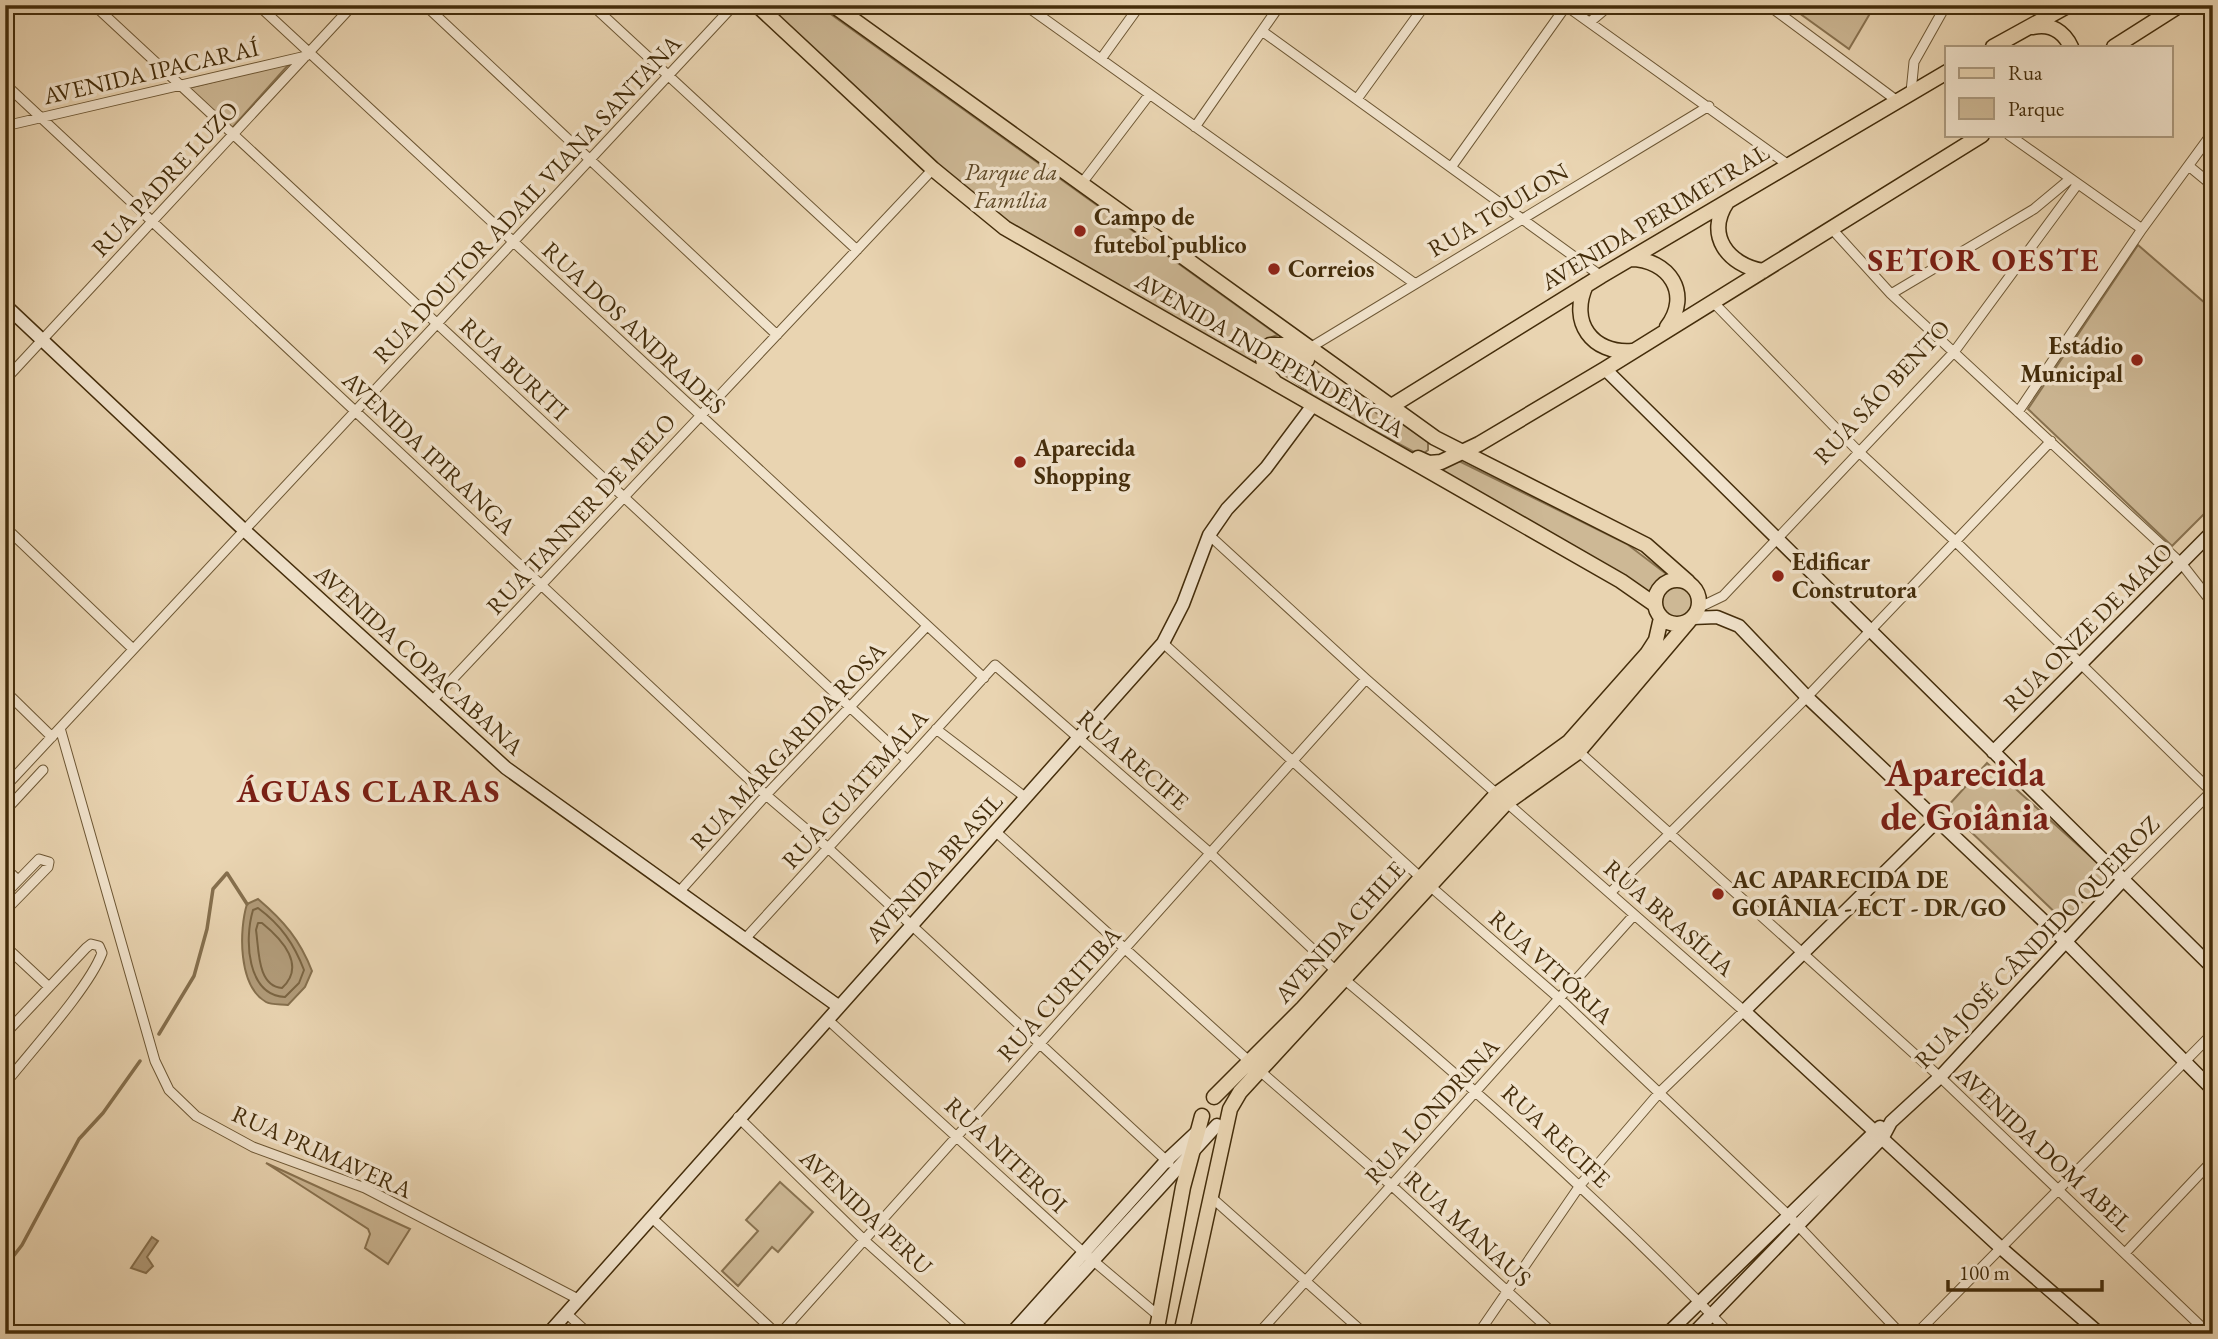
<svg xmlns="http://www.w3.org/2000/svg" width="2218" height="1339" viewBox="0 0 2218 1339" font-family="'EB Garamond',serif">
  <rect width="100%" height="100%" fill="#e9d4b1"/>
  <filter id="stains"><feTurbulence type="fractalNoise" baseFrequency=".00286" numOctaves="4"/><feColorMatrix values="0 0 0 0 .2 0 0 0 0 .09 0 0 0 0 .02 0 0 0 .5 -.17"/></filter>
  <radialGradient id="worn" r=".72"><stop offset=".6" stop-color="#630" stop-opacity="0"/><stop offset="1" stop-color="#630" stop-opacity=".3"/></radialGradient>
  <path fill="#cdb895" stroke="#887250" stroke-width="2" d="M764,5h54l460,330c-17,4 -24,18 -20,35l-267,-157z
    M1788,5h87l-26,44z
    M290,63l-58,65 -42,-39 2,-2z
    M2138,245l75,65v195l-41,41 -144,-137z
    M1286,349l92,65h10l40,28v8l-5,4 -7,-1 -47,-25 -17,-5 -40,-24 -7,-10 -35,-24 -1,-9 3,-6z
    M1459,461l168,83 42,32 -12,6 -11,15 -209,-129z
    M1662 602a15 15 0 1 1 30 0a15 15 0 1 1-30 0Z
    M1987,763l124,112 -48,45 -117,-112z
    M266,1163l144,66 -22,35 -23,-16 5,-14 -2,-5z
    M780,1182l33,30 -35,40 -6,-5 -34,39 -16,-15 36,-40 -12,-11z"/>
  <path fill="#b19b79" stroke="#856f4d" stroke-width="2" d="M258,899c26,22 42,41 54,72l-7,16 -17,18c-6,-1 -17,0 -22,-3 -28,-16 -27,-72 -19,-98z
    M152,1237l6,4 -11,16 6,9 -7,7 -15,-5z"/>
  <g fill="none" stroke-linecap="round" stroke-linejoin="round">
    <path stroke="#7a6442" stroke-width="2" d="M258,908c23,17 36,36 46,62l-5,13 -14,14c-38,-2 -41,-57 -32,-87z
      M258,923h4c21,17 44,43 20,65 -25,-2 -23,-39 -26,-58z"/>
    <path stroke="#856f4d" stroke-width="3.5" d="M159,1034l35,-58 13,-47 6,-40 14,-16 20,31
      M5,1267l17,-22 57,-106 24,-26 37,-52"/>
    <g stroke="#6d5734" stroke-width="11">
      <path id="street" d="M94,5l813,755
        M258,5l726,673
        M425,5l352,330
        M592,5l265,245
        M1025,5l389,278
        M1565,5l222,159
        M1768,5l128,95
        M846,14l6,-9
        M1590,22l20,-17
        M1262,31l339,245
        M1101,59l39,-54
        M5,84l761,711 62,53 341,315
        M1911,92l3,-30 32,-57
        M1357,99l68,-94
        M5,126l301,-70
        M1195,127l85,-122
        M2009,135l133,94
        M1452,166l114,-160
        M2190,167l23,19
        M1082,183l67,-88
        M1831,228l60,66 290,269 32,41
        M1891,294l143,-85 36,-30
        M1713,302l146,150 95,88 259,253
        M1308,349l401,-243
        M5,380l348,-375
        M2018,412l124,-183 71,-97
        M5,527l128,122
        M1209,535l157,144 378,332 -85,82 -78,91 -103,150
        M1698,608l25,-12 231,-244 123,-167
        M1163,643l267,243 130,113 227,215 114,120
        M5,691l47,46
        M431,702l502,-533
        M60,728l95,333 14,29 27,26 57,31 112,41 213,111
        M936,729l89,68
        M1576,749l364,328 269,257
        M5,787l729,-782
        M5,811l38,-41
        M995,831l255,231
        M5,868l13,12
        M2123,880l90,-90
        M679,892l87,-97 161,-169
        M1610,893l197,-196 244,-256
        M5,894l34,-35 10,3 -1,5 -43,44
        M744,940l251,-275 215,188 126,118
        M5,946l44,41
        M1344,979c135,113 264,228 386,355
        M827,1019l256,233 77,65
        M5,1034l81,-86 5,-4 8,2 3,7c-13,35 -72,99 -97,131
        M1260,1071l130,113 164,150
        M738,1117l125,122 106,95
        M1211,1197l154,137
        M651,1217l126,117
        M2126,1252l87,-92
        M566,1313l23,21
        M780,1334l586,-655
        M1258,1334l376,-419
        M1916,1334l297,-301"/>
    </g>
    <g stroke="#442d0b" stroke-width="15">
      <path id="secondary" d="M5,6l1,-1
        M5,305l239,225 262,238 332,238
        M1605,369l608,599
        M1692,618l25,-1 22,9 68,71 259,245 147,148
        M1993,752l220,-221
        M1939,819l-195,192 257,237 99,86
        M548,1334l615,-691 20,-39 26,-69 18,-26 39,-41 47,-63
        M1011,1334l155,-173 32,-30
        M1026,1334l191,-209
        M1667,1334l213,-207
        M1693,1334l190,-197 8,-15 49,-45 183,-197"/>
    </g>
    <g stroke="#442d0b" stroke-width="17">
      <path id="primary" d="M757,5l176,164 72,59 616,353 33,23
        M833,5l602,433 211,107 42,37
        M2033,27c18,-4 31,5 38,20
        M1993,47l76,-42
        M2114,47l66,-42
        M1727,202c-22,33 1,63 36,69
        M1630,259c39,0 62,35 37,68
        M1586,285c-17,37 6,69 46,66
        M1274,381c-10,-10 -16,-25 -4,-36h15l22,15
        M1383,406l7,1 211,-131 346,-204
        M1418,458l11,5 12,-1 38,-18 126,-75 377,-234
        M1655 602a22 22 0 1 1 44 0a22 22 0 1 1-44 0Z
        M1214,1097l89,-89 194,-214 72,-52 78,-88 9,-14 5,-22
        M1156,1334l27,-147 19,-71
        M1181,1334l49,-225 10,-17 266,-289 72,-51 111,-131"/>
    </g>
    <use href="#street" stroke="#f1e3cc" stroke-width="9"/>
    <use href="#secondary" stroke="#f1e3cc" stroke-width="12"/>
    <use href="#primary" stroke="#e9d4b1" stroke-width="14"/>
  </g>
  <g fill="#8f2418" stroke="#f1e3cc" stroke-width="2.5">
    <circle cx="1080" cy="231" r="7"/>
    <circle cx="1274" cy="269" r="7"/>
    <circle cx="2137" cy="360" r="7"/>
    <circle cx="1020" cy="462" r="7"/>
    <circle cx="1778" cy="576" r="7"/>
    <circle cx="1718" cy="894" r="7"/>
  </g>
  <g text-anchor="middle" stroke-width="7" stroke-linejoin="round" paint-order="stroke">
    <g font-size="24" fill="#442d0b" stroke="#f1e3cc">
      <text transform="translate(151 72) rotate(-13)" y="8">AVENIDA IPACARAÍ</text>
      <text transform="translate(165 179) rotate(-47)" y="8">RUA PADRE LUZO</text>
      <text transform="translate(527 199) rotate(-47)" y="8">RUA DOUTOR ADAIL VIANA SANTANA</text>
      <text transform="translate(1498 210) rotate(-31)" y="8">RUA TOULON</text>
      <text transform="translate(1655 217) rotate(-31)" y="8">AVENIDA PERIMETRAL</text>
      <text transform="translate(634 328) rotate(43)" y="8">RUA DOS ANDRADES</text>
      <text transform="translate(1270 355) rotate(30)" y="8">AVENIDA INDEPENDÊNCIA</text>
      <text transform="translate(514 369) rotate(43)" y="8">RUA BURITI</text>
      <text transform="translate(1882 392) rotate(-47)" y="8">RUA SÃO BENTO</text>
      <text transform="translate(429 453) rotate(43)" y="8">AVENIDA IPIRANGA</text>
      <text transform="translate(581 514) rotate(-47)" y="8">RUA TANNER DE MELO</text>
      <text transform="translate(2088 627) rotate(-45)" y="8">RUA ONZE DE MAIO</text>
      <text transform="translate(419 660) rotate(42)" y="8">AVENIDA COPACABANA</text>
      <text transform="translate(788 746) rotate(-47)" y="8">RUA MARGARIDA ROSA</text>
      <text transform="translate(1133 760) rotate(41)" y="8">RUA RECIFE</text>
      <text transform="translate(855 789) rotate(-48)" y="8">RUA GUATEMALA</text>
      <text transform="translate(934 868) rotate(-48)" y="8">AVENIDA BRASIL</text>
      <text transform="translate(1669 918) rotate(41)" y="8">RUA BRASÍLIA</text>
      <text transform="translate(1340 932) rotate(-48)" y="8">AVENIDA CHILE</text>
      <text transform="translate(2037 942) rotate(-46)" y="8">RUA JOSÉ CÂNDIDO QUEIROZ</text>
      <text transform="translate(1551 967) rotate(42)" y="8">RUA VITÓRIA</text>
      <text transform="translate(1059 994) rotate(-48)" y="8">RUA CURITIBA</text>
      <text transform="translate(1432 1111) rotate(-48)" y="8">RUA LONDRINA</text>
      <text transform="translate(1556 1136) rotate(43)" y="8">RUA RECIFE</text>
      <text transform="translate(2044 1149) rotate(43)" y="8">AVENIDA DOM ABEL</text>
      <text transform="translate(322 1152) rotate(24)" y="8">RUA PRIMAVERA</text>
      <text transform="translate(1006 1155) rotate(43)" y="8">RUA NITERÓI</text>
      <text transform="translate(866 1212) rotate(43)" y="8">AVENIDA PERU</text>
      <text transform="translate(1468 1229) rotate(42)" y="8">RUA MANAUS</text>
    </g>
    <g font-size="24" font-style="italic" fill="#5f4927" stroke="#f1e3cc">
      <text x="1011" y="180">Parque da<tspan x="1011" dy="28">Família</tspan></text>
    </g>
    <g font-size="24" font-weight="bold" fill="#442d0b" stroke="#f1e3cc" text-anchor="start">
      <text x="1094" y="225">Campo de<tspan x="1094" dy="28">futebol publico</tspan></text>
      <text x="1288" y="277">Correios</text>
      <text x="2123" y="354" text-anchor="end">Estádio<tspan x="2123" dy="28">Municipal</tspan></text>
      <text x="1034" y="456">Aparecida<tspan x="1034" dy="28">Shopping</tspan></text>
      <text x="1792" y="570">Edificar<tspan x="1792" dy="28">Construtora</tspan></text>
      <text x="1732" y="888">AC APARECIDA DE<tspan x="1732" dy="28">GOIÂNIA - ECT - DR/GO</tspan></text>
    </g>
    <g font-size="32" font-weight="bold" letter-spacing="2" fill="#7a1f14" stroke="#f1e3cc">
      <text x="1984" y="271">SETOR OESTE</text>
      <text x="369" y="802">ÁGUAS CLARAS</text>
    </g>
    <g font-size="38" font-weight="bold" fill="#7a1f14" stroke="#f1e3cc">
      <text x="1965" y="786">Aparecida<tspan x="1965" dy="44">de Goiânia</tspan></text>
    </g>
  </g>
  <rect width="2218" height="1339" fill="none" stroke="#e9d4b1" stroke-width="28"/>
  <rect x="7" y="7" width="2204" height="1325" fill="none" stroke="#442d0b" stroke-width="3.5"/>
  <rect x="14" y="14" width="2190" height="1311" fill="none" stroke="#442d0b" stroke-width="2"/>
  <rect x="1945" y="46" width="228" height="91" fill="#f1e3cc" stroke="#ac9a7f" stroke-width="2"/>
  <rect x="1959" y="68" width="35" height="10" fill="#e9d4b1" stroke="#ac9a7f" stroke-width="2"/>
  <text x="2008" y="80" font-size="21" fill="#442d0b">Rua</text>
  <rect x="1959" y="98" width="35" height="21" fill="#cdb895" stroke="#ac9a7f" stroke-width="2"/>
  <text x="2008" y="116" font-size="21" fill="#442d0b">Parque</text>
  <path d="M1948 1280v10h154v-10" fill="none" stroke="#442d0b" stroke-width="3.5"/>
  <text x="1959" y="1280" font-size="21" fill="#442d0b" stroke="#f1e3cc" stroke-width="5" paint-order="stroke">100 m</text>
  <rect width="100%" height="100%" filter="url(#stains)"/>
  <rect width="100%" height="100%" fill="url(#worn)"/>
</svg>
